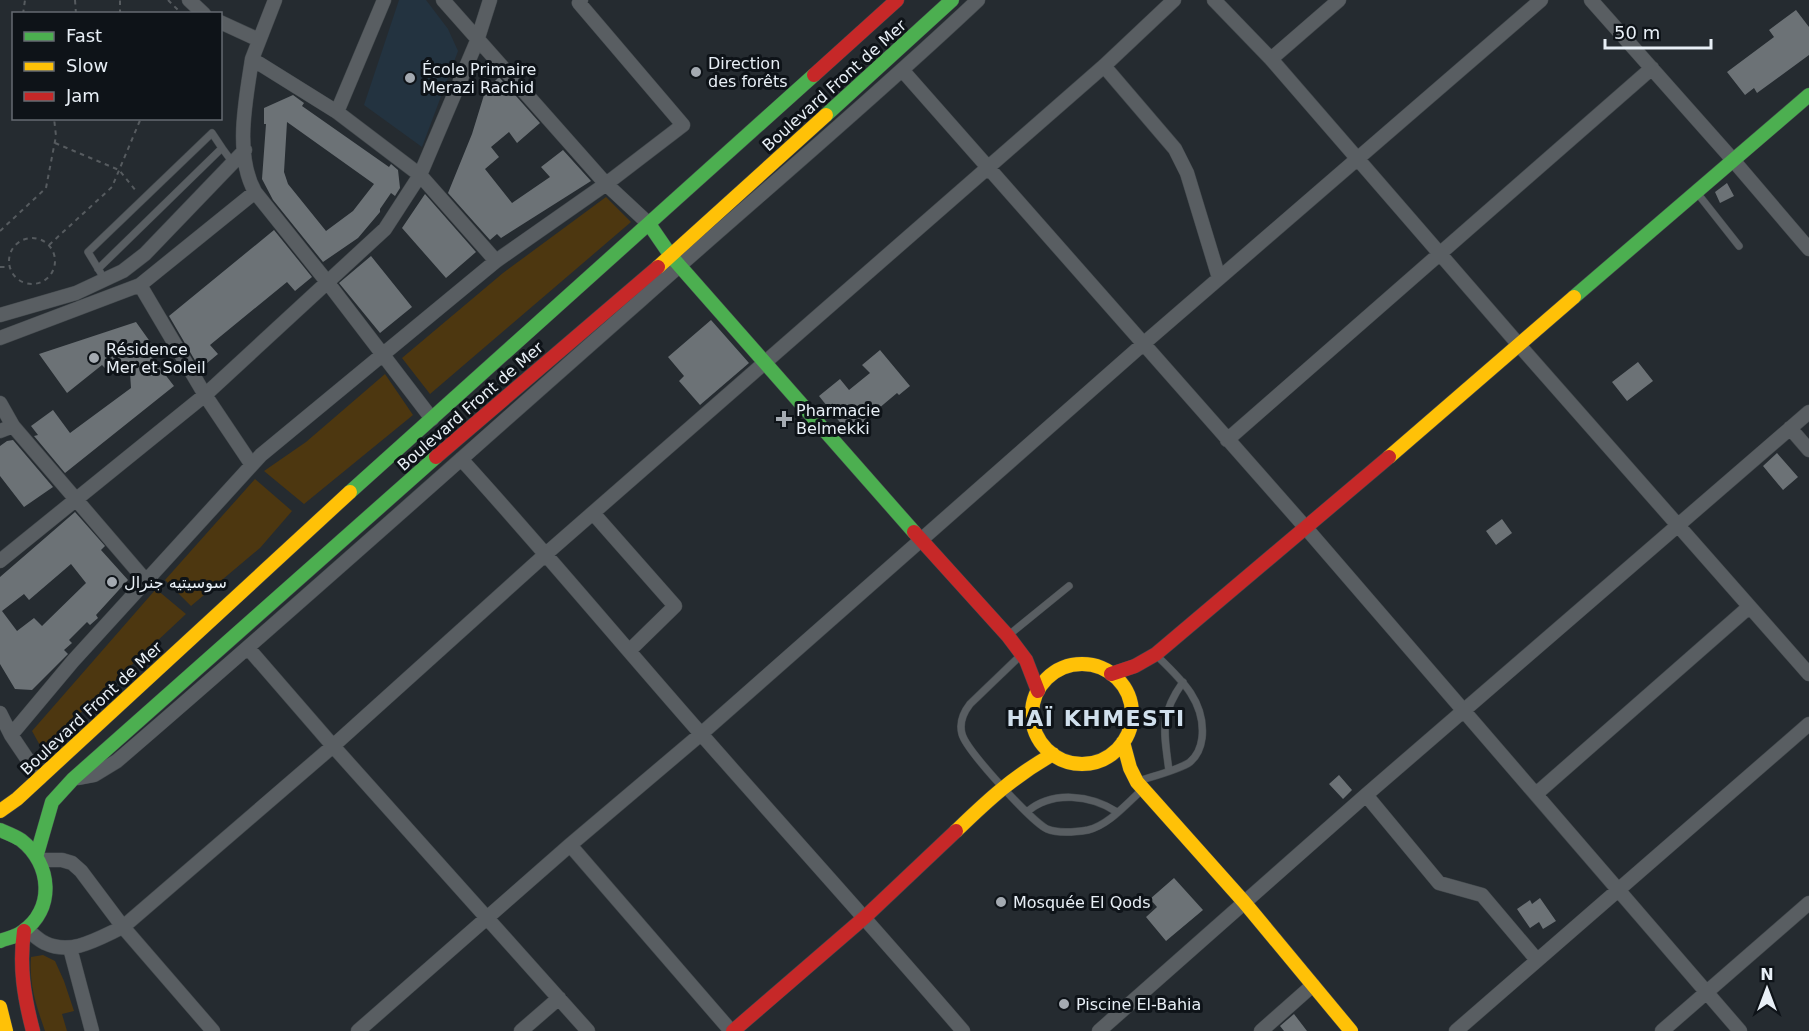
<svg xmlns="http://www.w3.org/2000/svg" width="1809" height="1031" viewBox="0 0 1809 1031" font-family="'DejaVu Sans','Noto Naskh Arabic',sans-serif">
  <rect width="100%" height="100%" fill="#252b30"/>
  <path fill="#233340" d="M399,0h27l22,29 10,22 -36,96 -58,-42z"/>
  <path fill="#4d3710" d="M606,197l25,25 -201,172 -28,-36 101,-85z
    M385,374l28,41 -109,89 -40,-33 42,-29z
    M255,479l37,32 -32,37 -69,58 -26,-26z
    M156,589l30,25 -144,135 -10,-18z
    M43,955l12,6 9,20 10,30 -12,3 5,17h-22c-9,-26 -16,-46 -14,-74z"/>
  <path fill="#6c7276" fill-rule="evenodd" d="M1796,10l13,17v28l-52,38 -3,-5 -9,7 -18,-23 47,-35 -5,-7z
    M499,77l41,46 -23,20 -8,-11 -18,15 8,10 -14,12 27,34 38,-26 -9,-10 22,-17 28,31 -90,57 -4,-4 -7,6 -42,-47 24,-59 16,-52 7,-1z
    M293,95l11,8 -2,3 87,61 2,-3 7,6 2,18 -5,8 -4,-3 -11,16v3l-22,26 -35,24 -50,-62 -11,-21 4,-55h-2v-16zM287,122l87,62 -21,27 -27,20 -38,-47 -4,-12z
    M1727,183l7,13 -14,7 -5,-11z
    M425,194l51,58 -30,26 -44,-50z
    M274,230l38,47 -17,14 -8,-9 -77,63 8,9 -18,15 -31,-53z
    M371,256l41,51 -32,26 -41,-50z
    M711,320l38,43 -49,42 -21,-24 5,-5 -16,-19z
    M136,322l20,28 -6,5 24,31 -109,87 -31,-37 4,-1 -7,-9 22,-16 17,23 61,-45 -1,-15 -9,-11 -13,9 -6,-6 -35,28 -28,-39z
    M880,350l30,36 -11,9 -2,-2 -32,27 4,2 -18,14 -32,-40 21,-17 9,11 21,-17 -8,-8z
    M1638,362l15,19 -26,20 -15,-19z
    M13,440l40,47 -29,20 -24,-31v-30l7,-5z
    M1777,453l21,24 -15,13 -20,-24z
    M75,512l30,34 -4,4 27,30 -32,35 2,3 -8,7 -3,-3 -18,18 3,3 -8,7 4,4 -36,36 -17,-1 -15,-25v-87zM71,564l15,19 -44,43 -8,-8 -17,13 -15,-20 22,-17 5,6z
    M1502,519l10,14 -16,12 -10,-14z
    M1339,775l13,15 -9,9 -14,-15z
    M1174,878l29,32 -37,31 -20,-24 11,-10 -7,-8z
    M1540,898l16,23 -13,8 -4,-7 -9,6 -13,-19 13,-9 2,4z
    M1294,1014l13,17h-23l-4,-5z"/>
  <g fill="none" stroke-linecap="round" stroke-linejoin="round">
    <g stroke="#42484c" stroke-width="8">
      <path id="lane" d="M1698,194l41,52
        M98,269l124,-121 11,15
        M105,280l-17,-28 124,-119 10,15
        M1010,634l59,-48
        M1020,656l-50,48c-7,9 -11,19 -8,30 4,16 70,88 85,95 12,5 29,3 41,1 21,-5 39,-27 55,-41
        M1169,771c-5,-40 -10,-55 14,-89
        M1138,781c13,-4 43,-12 52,-19 7,-6 11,-16 12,-24 4,-36 -21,-59 -45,-82
        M1027,812c25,-22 64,-17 90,0"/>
    </g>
    <g stroke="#42484c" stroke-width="15">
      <path id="street" d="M189,0l15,14
        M275,0l-23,59 85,53 83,63 76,86
        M443,0l163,184 43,40
        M1214,0l57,59 248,286 290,329
        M1591,0l142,160 76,89
        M220,22l39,18
        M252,59c-6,40 -18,95 3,133l73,91 104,136
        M1271,59l68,-59
        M1104,66l71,83 12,24 32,105
        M903,71l403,457 434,503
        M337,112l47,-112
        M140,285l115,-93
        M0,315l76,-22 47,-22 22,-17 100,-104
        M0,338l140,-53 65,110 47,70
        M0,403l13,23 -13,5
        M13,426l133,155
        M1790,428l19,22
        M1227,440l425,-372
        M461,459c82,90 160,184 241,276 87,99 175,196 261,296
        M593,513l82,93 -45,44
        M0,561l205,-166 180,-166 35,-54 57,-134 13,-41
        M248,648l85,98 255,285
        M0,713l11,22
        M40,778l-29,-43 62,-74 188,-206 235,-194 110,-77 77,-59 -104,-122 2,-3
        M78,778l16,-3 23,-14c177,-152 350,-308 525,-462 112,-100 227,-196 336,-299
        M1536,794l213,-187
        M1366,795l73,88 43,12 55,65
        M570,845l161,186
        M41,860h21l10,3 9,8 42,56 90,104
        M26,929c6,4 12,11 19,14 27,13 54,-5 78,-16l210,-181 214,-193 557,-487 70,-66
        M70,948l22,83
        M358,1031l212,-186 131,-111 441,-389 399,-345
        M521,1031l38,-33
        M1099,1031l267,-236 443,-383
        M1261,1031l52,-46
        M1456,1031l353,-307
        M1662,1031l147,-128"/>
    </g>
    <g stroke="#42484c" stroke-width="15">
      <path id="fast" d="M826,115l126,-115
        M649,224l22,32 243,276
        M1574,297l235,-202
        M350,492l464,-417
        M0,830c7,3 15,6 21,10 31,24 34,70 1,92 -6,5 -15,6 -22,9
        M37,854l15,-52 21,-23 363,-322"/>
    </g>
    <g stroke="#42484c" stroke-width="15">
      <path id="slow" d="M658,267l168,-152
        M1389,457l185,-160
        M1032 714a50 50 0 1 1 100 0a50 50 0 1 1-100 0Z
        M1123,742l7,26 7,14 107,120 107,129
        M0,811l17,-12 333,-307
        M956,831c33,-32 57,-54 97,-77
        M0,1007l6,24"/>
    </g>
    <g stroke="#42484c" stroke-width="15">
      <path id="jam" d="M814,75l83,-75
        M436,457l222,-190
        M914,532l94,104 18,24 12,31
        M1111,674l24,-8 21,-12 233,-197
        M24,931c-5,35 0,66 9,100
        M733,1031l132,-114 91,-86"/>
    </g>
    <path stroke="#565b5f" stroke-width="2" stroke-dasharray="4.5 4.5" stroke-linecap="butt" d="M75,0l1,14
      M168,0l11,11 -2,3
      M23,14l2,-14
      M120,14v-14
      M55,143l64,27 17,21
      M0,231l46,-43 10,-52 -2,-18
      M9 261a23 23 0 1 1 46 0a23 23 0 1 1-46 0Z
      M49,245l63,-58 29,-69
      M0,267h9"/>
    <use href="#lane" stroke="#595e62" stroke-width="7"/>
    <use href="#street" stroke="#595e62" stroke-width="14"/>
    <use href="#fast" stroke="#4caf50" stroke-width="14"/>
    <use href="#slow" stroke="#ffc107" stroke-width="14"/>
    <use href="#jam" stroke="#c62828" stroke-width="14"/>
  </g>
  <g fill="#a4aab1" stroke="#0e1318" stroke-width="2">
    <circle cx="696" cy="72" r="6"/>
    <circle cx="410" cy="78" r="6"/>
    <circle cx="94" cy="358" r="6"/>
    <path d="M781 410h6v6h6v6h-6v6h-6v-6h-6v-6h6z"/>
    <circle cx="112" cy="582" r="6"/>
    <circle cx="1001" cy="902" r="6"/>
    <circle cx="1064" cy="1004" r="6"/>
  </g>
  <g text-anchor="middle" stroke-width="6" stroke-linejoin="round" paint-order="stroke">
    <g font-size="16" fill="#e8eff6" stroke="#0e1318" text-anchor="start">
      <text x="708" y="69">Direction<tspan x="708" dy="18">des forêts</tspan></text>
      <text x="422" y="75">École Primaire<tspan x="422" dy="18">Merazi Rachid</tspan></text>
      <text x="106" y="355">Résidence<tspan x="106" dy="18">Mer et Soleil</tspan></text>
      <text x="796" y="416">Pharmacie<tspan x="796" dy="18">Belmekki</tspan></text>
      <text x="124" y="588">سوسيتيه جنرال</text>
      <text x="1013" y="908">Mosquée El Qods</text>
      <text x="1076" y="1010">Piscine El-Bahia</text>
    </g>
    <g font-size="16" fill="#e8eff6" stroke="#0e1318">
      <text transform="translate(834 85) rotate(-42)" y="6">Boulevard Front de Mer</text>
      <text transform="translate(470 406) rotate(-41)" y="6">Boulevard Front de Mer</text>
      <text transform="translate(91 708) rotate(-43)" y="6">Boulevard Front de Mer</text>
    </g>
    <g font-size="22" font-weight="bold" letter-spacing="1.5" fill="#d0dfec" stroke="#0e1318">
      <text x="1096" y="726">HAÏ KHMESTI</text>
    </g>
  </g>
  <rect x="12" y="12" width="210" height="108" fill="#0e1318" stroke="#656b71" stroke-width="1.5"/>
  <rect x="24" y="32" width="30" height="9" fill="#4caf50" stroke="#656b71" stroke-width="1.5"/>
  <text x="66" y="42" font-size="18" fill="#e8eff6">Fast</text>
  <rect x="24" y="62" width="30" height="9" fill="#ffc107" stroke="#656b71" stroke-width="1.5"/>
  <text x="66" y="72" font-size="18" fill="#e8eff6">Slow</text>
  <rect x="24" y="92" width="30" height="9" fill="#c62828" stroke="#656b71" stroke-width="1.5"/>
  <text x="66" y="102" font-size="18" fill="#e8eff6">Jam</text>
  <g transform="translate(1767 989)" stroke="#0e1318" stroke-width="4.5" paint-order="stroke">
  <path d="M0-4.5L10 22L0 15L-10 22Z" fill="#e8eff6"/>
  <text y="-9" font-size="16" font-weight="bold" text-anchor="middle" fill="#e8eff6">N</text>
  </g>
  <path d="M1605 39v9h106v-9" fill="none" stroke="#e8eff6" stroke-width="3"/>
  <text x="1614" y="39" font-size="18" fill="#e8eff6" stroke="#0e1318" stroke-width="4.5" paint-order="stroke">50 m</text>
</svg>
